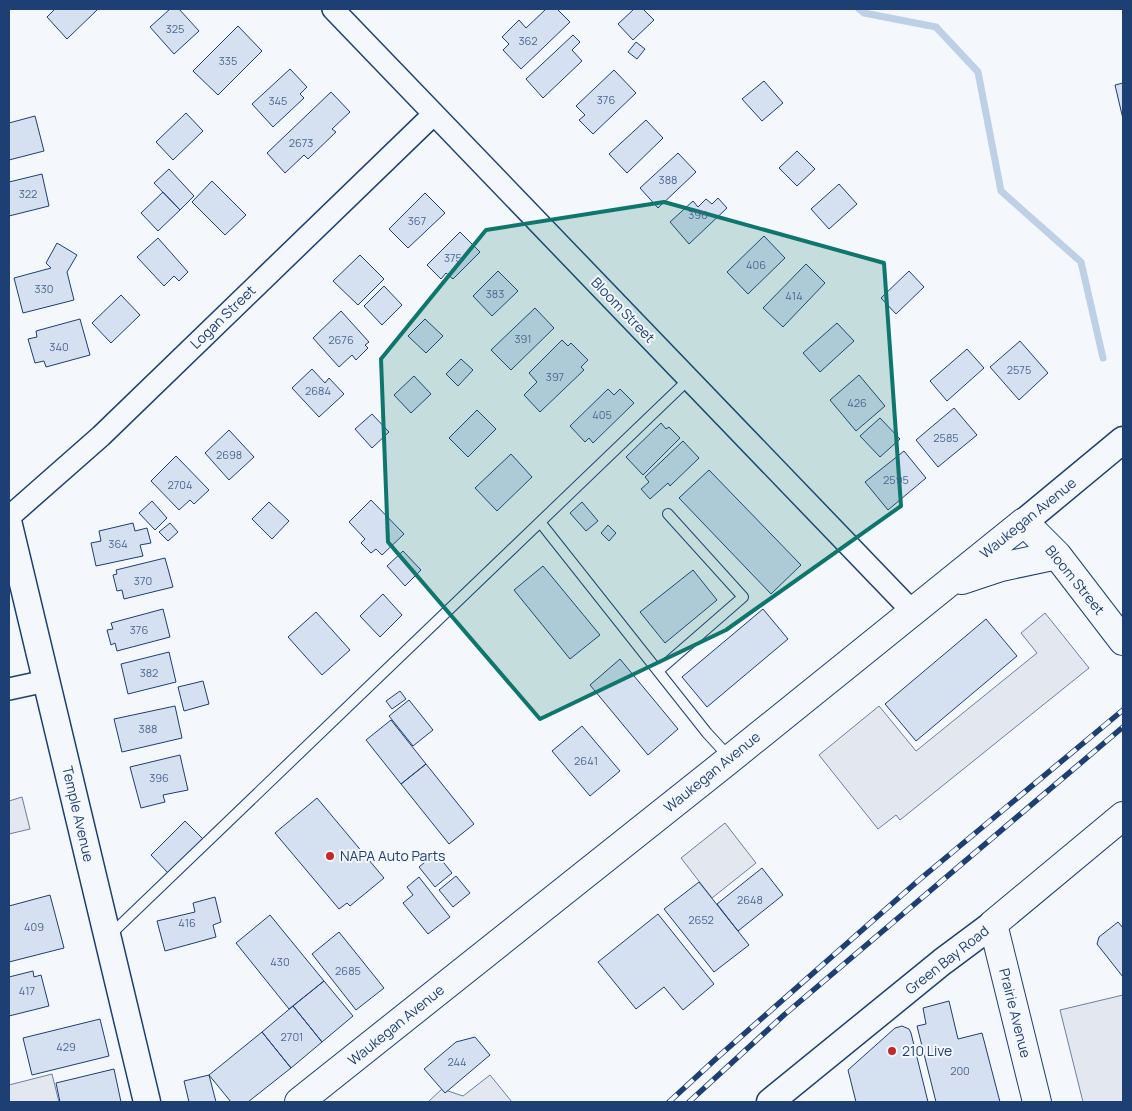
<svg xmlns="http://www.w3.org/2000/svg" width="1132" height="1111" viewBox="0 0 1132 1111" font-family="Manrope,sans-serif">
  <rect width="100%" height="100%" fill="#f4f7fb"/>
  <path fill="#e3e8f0" stroke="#687fa3" d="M1045,613l44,55 -189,152 -4,-5 -18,14 -59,-74 60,-49 37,45 121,-98 -16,-20z
    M22,797l8,32 -21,5v-33z
    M725,823l31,40 -44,35 -31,-40z
    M1123,995v107h-40l-23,-92z
    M52,1074l7,28h-50v-17z
    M490,1075l22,27h-84l14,-13 21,7z"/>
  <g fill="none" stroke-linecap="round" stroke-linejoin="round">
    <path stroke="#bed0e5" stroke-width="7" d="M859,9l5,4 72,14 42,45 23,119 80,71 22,96"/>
  </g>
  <path fill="#d5e0f0" stroke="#1d3f73" d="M55,9h40l2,1 -30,29 -20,-22z
    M170,9h9l20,22 -25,23 -24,-27z
    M546,9h11l13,13 -49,47 -18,-19 6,-6 -7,-7 17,-17 7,8z
    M634,9h9l11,11 -21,20 -15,-16z
    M238,26l24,25 -44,44 -25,-24z
    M573,35l7,7 -8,8 10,11 -39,37 -17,-19z
    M636,42l9,7 -8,10 -9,-7z
    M290,69l17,18 -7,7 4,4 -31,29 -21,-23z
    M614,70l22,23 -43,41 -14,-14 6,-5 -9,-9z
    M764,81l19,22 -21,18 -20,-22z
    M1123,83v36l-8,-34z
    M331,92l19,20 -18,17 4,3 -28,27 -4,-4 -19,18 -18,-20z
    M186,113l17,18 -30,29 -17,-18z
    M35,116l9,35 -35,9v-37z
    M646,120l17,18 -36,35 -18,-19z
    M797,151l18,18 -18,17 -18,-18z
    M678,153l18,19 -38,36 -18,-20z
    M169,169l25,27 -14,14 -26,-27z
    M42,174l7,32 -40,10v-34z
    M212,181l34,34 -21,20 -33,-33z
    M839,184l18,20 -28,25 -18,-20z
    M163,192l17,18 -22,21 -17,-18z
    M425,193l20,20 -37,35 -19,-19z
    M718,198l9,10 -38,36 -19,-22 23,-21 5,6 8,-8 6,5z
    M460,232l20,20 -27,27 -7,-6 -5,6 -14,-14z
    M764,236l21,22 -37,36 -21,-22z
    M158,238l30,34 -9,9 -5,-5 -10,10 -27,-29z
    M57,243l20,12 -10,17 7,28 -51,13 -9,-35 37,-10 -5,-5z
    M360,255l24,24 -26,26 -25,-24z
    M806,264l19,19 -42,44 -20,-19z
    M498,271l20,20 -26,25 -19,-20z
    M909,271l15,16 -28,27 -15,-16z
    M384,286l18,19 -20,20 -18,-19z
    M121,295l19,20 -29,28 -19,-20z
    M535,308l19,20 -43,42 -20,-20z
    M341,311l28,31 -4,3 3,3 -12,12 -4,-5 -13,12 -26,-29z
    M80,319l10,36 -44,12 -2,-6 -9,2 -7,-24 9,-2 -1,-6z
    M425,319l18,17 -17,17 -18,-17z
    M837,323l17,18 -34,31 -17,-19z
    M562,340l6,6 3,-3 17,17 -7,7 3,3 -44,42 -16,-17 13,-13 -8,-9z
    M1020,341l28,32 -29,27 -29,-33z
    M967,349l17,19 -37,33 -17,-20z
    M461,359l12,11 -15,16 -12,-12z
    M312,369l13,14 4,-5 15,16 -25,23 -27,-29z
    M859,375l26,31 -29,25 -26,-31z
    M414,376l17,18 -20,19 -17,-18z
    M608,389l6,6 6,-6 14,14 -41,40 -4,-5 -4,4 -15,-16z
    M954,408l23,27 -39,32 -22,-27z
    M477,410l19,19 -28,28 -19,-19z
    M372,414l17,18 -17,16 -17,-19z
    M880,418l20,21 -20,18 -20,-21z
    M661,423l5,6 3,-2 11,11 -37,37 -17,-18z
    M229,430l25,27 -25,23 -24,-27z
    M683,441l16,17 -29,28 -2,-3 -18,16 -9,-10 8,-7 -4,-5z
    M904,451l22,27 -38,32 -23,-28z
    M511,454l21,23 -35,34 -22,-23z
    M176,456l33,34 -15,14 -4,-4 -11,10 -28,-29z
    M709,470l92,95 -30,29 -92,-96z
    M371,500l33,34 -22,21 -6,-6 -5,4 -10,-10 4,-4 -16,-17z
    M152,501l15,17 -12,12 -16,-17z
    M269,502l20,19 -17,18 -20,-20z
    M582,502l16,19 -12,10 -16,-18z
    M133,523l2,8 12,-3 4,15 -11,2 3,11 -47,10 -5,-23 10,-2 -2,-10z
    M170,523l8,9 -10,9 -9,-9z
    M608,525l8,8 -7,8 -8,-8z
    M403,551l18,19 -16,16 -18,-20z
    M165,558l8,29 -49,12 -2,-9 -5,1 -4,-16 4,-1 -1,-4z
    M543,566l57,69 -30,24 -56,-69z
    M693,570l24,30 -52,43 -25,-31z
    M383,594l19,21 -22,22 -20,-21z
    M163,609l7,28 -53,14 -2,-8 -4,2 -4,-15 6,-1 -2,-6z
    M763,609l25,30 -81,68 -25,-30z
    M316,612l34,38 -28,25 -34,-38z
    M986,619l31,37 -101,85 -31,-37z
    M169,652l7,30 -48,12 -7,-30z
    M620,659l58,70 -30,26 -58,-70z
    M203,681l6,23 -25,7 -6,-24z
    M400,691l6,8 -14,10 -6,-8z
    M409,700l24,30 -20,16 -24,-30z
    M175,706l7,32 -60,14 -8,-33z
    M391,720l35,44 -25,20 -35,-44z
    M582,726l38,45 -30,25 -38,-45z
    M180,755l8,35 -25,5 2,7 -24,6 -11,-41z
    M426,764l48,60 -25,20 -48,-60z
    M317,798l67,80 -34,28 -3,-3 -8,6 -64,-76z
    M185,821l18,18 -35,34 -17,-18z
    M436,853l16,20 -17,14 -16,-20z
    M762,868l21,27 -45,36 -21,-27z
    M456,876l14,17 -17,14 -14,-17z
    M419,877l31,40 -22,17 -25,-31 10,-8 -6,-8z
    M699,882l50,63 -35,27 -50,-63z
    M50,895l14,53 -55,14v-56z
    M215,897l6,25 -8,3 3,12 -51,14 -8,-30 38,-9 -2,-9z
    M658,914l56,70 -31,26 -19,-23 -28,22 -38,-47z
    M270,915l54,66 -35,28 -53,-66z
    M1118,922l5,6v49l-26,-33 2,-7z
    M339,932l45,56 -28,22 -44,-56z
    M33,971l1,6 7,-2 8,31 -40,10v-39z
    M324,981l29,35 -31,26 -29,-36z
    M949,1001l9,38 24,-6 18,69h-64l-19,-76 9,-2 -3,-16z
    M293,1006l29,36 -31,26 -29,-36z
    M100,1019l9,37 -77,19 -9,-37z
    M902,1026l7,3 2,4 17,69h-72l-8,-32 47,-42z
    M262,1032l29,36 -43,34h-17l-22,-27z
    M475,1037l15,18 -45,38 -21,-24 32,-27z
    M114,1069l7,33h-61l-4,-19z
    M209,1075l7,27h-27l-5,-21z"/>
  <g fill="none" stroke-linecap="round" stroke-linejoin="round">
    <g stroke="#1d3f73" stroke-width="12">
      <path id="service" d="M540,522l167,211 23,25
        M658,671l85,-74 -75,-83
        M109,936l580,-557"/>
    </g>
    <g stroke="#1d3f73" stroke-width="24">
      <path id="minor" d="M333,9l580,603
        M9,517l92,-81 333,-322
        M9,689l37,-8"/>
    </g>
    <g stroke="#1d3f73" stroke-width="29">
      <path id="tertiary" d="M1024,522l99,-82
        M9,525l138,577
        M770,1102l172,-140 51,-38"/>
    </g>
    <g stroke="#1d3f73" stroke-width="30">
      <path id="secondary" d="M962,580l39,-13 56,-12
        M299,1102l431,-343 294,-237 33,33 66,86
        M1037,1102l-44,-178 130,-108"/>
    </g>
    <use href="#service" stroke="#f4f7fb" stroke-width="10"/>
    <use href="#minor" stroke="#f4f7fb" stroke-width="21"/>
    <use href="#tertiary" stroke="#f4f7fb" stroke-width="26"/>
    <use href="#secondary" stroke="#f4f7fb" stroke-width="28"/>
    <g stroke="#1d3f73" stroke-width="5.5">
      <path id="rail" d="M669,1102l50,-46 200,-176 204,-170
        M689,1102l95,-87 339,-288"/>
    </g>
    <use href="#rail" stroke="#f4f7fb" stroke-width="4" stroke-dasharray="11" stroke-linecap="butt"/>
  </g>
  <path fill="#0f766e" fill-opacity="0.2" stroke="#0f766e" stroke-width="4" stroke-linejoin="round" d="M664,202l220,61 17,243 -175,124 -186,89 -152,-177 -7,-183 105,-129z"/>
  <g fill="#c62828" stroke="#f4f7fb" stroke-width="2">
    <circle cx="330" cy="856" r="5"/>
    <circle cx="892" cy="1051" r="5"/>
  </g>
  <g text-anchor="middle" stroke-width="4" stroke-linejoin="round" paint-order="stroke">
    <g font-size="11" fill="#4b6792">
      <text x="175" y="33">325</text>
      <text x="528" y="45">362</text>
      <text x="228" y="65">335</text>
      <text x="606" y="104">376</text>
      <text x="278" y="105">345</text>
      <text x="301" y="147">2673</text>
      <text x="668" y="184">388</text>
      <text x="28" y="198">322</text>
      <text x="698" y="219">396</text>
      <text x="417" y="225">367</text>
      <text x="453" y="262">375</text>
      <text x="756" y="269">406</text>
      <text x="44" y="293">330</text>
      <text x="495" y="298">383</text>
      <text x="794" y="300">414</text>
      <text x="523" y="343">391</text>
      <text x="341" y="344">2676</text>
      <text x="59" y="351">340</text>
      <text x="1019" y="374">2575</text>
      <text x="555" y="381">397</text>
      <text x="318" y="395">2684</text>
      <text x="857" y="407">426</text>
      <text x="602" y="419">405</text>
      <text x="946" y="442">2585</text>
      <text x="229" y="459">2698</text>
      <text x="896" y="484">2595</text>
      <text x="180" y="489">2704</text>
      <text x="118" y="548">364</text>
      <text x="143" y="585">370</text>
      <text x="139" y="634">376</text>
      <text x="149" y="677">382</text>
      <text x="148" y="733">388</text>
      <text x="586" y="765">2641</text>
      <text x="159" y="782">396</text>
      <text x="750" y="904">2648</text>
      <text x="701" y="924">2652</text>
      <text x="187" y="927">416</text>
      <text x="34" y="931">409</text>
      <text x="280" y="966">430</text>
      <text x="348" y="975">2685</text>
      <text x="27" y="995">417</text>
      <text x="292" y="1041">2701</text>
      <text x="66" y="1051">429</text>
      <text x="457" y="1066">244</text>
      <text x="960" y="1075">200</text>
    </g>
    <g font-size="14" fill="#1d3f73" stroke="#f4f7fb">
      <text transform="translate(623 310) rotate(46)" y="5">Bloom Street</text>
      <text transform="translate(223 317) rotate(-44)" y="5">Logan Street</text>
      <text transform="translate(1028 518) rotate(-39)" y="5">Waukegan Avenue</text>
      <text transform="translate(1075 580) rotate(51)" y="5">Bloom Street</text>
      <text transform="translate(712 772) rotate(-39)" y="5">Waukegan Avenue</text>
      <text transform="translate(78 814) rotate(77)" y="5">Temple Avenue</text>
      <text transform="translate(947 960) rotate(-38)" y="5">Green Bay Road</text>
      <text transform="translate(1015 1013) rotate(76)" y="5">Prairie Avenue</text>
      <text transform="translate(396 1025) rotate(-39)" y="5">Waukegan Avenue</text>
    </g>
    <g font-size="14" fill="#1d3f73" stroke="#f4f7fb" text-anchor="start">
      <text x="340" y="861">NAPA Auto Parts</text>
      <text x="902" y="1056">210 Live</text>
    </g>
  </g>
  <rect width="1132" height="1111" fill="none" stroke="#1d3f73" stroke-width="20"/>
</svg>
